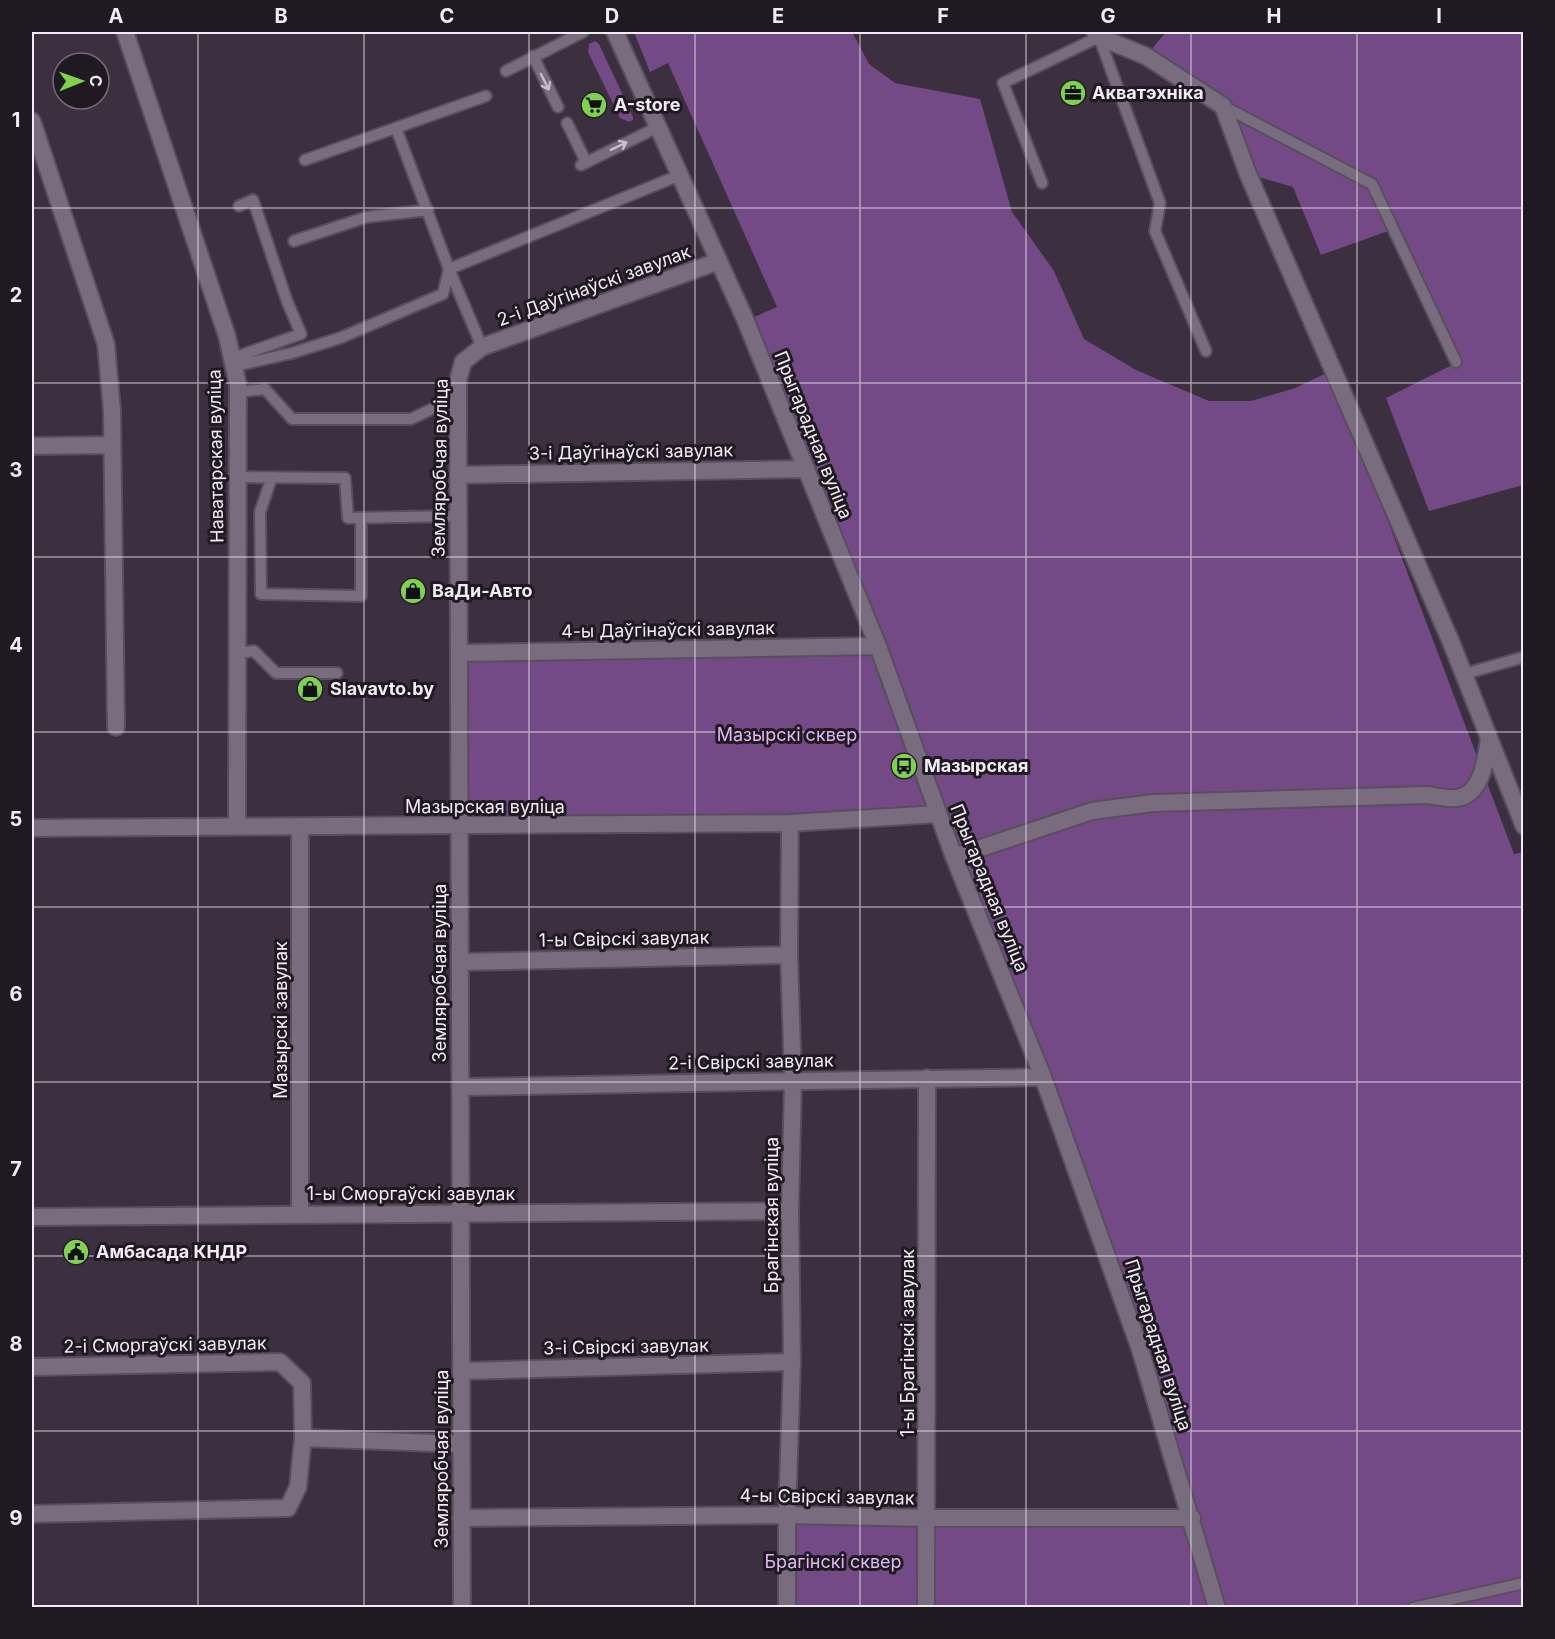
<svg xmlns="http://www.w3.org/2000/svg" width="1555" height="1639" viewBox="0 0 1555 1639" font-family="Inter,sans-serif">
  <rect width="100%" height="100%" fill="#3b2f40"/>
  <path fill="#734a85" d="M634,32h218l17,32 26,19 85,16 32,113 42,59 30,68 52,31 73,31h42l44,-13 36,-17 183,483 9,-2v755h-736v-92l405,3 -50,-170 -395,-1028 30,-13 -109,-244 -18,9z
    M1165,33l358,-1v453l-94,26 -43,-113 70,-35 -65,-133 -70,25 -28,-68 -45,-13 -25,-68 -77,-50z
    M595,41l4,3 34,73v3l-4,2 -9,-4 -32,-66 1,-8z
    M878,646l60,168 -478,13 -1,-174z"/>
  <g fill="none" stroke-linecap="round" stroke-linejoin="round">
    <g stroke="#584e5d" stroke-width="14">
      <path id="service" d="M533,56l25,51
        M506,71l77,-39
        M1223,106l149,78 84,178
        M567,123l19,39
        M396,128l53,141 33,78
        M305,160l181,-64
        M581,165l77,-38
        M1042,183l-39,-100 96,-46 61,166 -5,28 51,120
        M294,241l73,-24 61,-7
        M449,269l231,-94
        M233,358l68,-24 -14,-33 -34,-101 -14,6
        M235,366l57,-13 48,-15 103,-44 6,-25
        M238,392l27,-3 27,30h119l27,-13 20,-2
        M238,477l107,1 3,40 110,-2
        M272,477l-12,35 1,82 100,2v-78
        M238,653l16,-2 22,22h61
        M1464,674l60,-17
        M1413,1608l111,-25"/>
    </g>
    <g stroke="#584e5d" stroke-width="20">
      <path id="minor" d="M125,32l102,304 11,49 -1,441
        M615,32l130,287 133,327 76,211 89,220 97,272 77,259
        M1095,32l4,5 47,19 77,50 25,68 203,468 73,184
        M32,121l74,223 6,67 4,316
        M32,446l80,-1
        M458,475l347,-6
        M459,653l419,-7
        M32,828l758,-5 148,-9
        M954,857l138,-46 61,-8 274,-8c9,1 20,4 29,3 26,-2 30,-40 33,-59
        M460,962l329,-7
        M460,1087l583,-10
        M300,1213v-386
        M32,1217l758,-6
        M32,1367l248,-5 22,21 1,55 -5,49 -10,21 -256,6
        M461,1371l331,-9
        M303,1438l158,6
        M461,1518l326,-3 140,3h265
        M462,1608l-4,-1227 5,-19 19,-15 237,-86
        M787,1608v-93l5,-153 -2,-151 3,-131 -4,-125 1,-132
        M926,1608l1,-530"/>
    </g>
    <use href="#service" stroke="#796c7f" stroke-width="10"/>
    <use href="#minor" stroke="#796c7f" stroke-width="16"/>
  </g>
  <defs><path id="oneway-shaft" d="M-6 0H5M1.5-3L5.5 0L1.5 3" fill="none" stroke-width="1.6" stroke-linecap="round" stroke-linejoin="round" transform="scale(1.5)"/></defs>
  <g stroke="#c8bfcc">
    <use href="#oneway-shaft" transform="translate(545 82) rotate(63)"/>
    <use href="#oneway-shaft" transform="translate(619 146) rotate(-26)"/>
  </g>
  <path fill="none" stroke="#f2ebf6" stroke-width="1.5" stroke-opacity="0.55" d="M198,32v1576M364,32v1576M529,32v1576M695,32v1576M860,32v1576M1026,32v1576M1191,32v1576M1357,32v1576M32,208h1492M32,383h1492M32,557h1492M32,732h1492M32,907h1492M32,1082h1492M32,1256h1492M32,1431h1492"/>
  <defs>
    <g id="office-disc" transform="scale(1.35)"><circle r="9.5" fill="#81d050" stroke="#1f1a21"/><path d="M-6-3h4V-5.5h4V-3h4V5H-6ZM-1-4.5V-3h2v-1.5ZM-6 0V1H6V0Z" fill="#111"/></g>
    <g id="supermarket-disc" transform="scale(1.35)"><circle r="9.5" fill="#81d050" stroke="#1f1a21"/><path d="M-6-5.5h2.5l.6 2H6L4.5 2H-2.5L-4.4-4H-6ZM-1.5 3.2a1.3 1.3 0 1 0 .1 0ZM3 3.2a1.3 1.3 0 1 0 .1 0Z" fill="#111"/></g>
    <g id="shop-disc" transform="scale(1.35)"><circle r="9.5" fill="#81d050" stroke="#1f1a21"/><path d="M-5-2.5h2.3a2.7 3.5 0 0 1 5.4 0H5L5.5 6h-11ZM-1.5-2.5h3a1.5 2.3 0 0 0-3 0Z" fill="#111"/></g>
    <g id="bus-disc" transform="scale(1.35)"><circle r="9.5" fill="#81d050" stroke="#1f1a21"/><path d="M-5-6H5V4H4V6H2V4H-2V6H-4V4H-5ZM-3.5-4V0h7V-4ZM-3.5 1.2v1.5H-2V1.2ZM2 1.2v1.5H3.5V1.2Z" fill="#111"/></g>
    <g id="civic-disc" transform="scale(1.35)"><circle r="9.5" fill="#81d050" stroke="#1f1a21"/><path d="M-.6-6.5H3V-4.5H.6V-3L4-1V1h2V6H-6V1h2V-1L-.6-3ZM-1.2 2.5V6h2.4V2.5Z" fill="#111"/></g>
  </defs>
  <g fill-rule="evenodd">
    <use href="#office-disc" x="1073" y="93"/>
    <use href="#supermarket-disc" x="594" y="105"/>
    <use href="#shop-disc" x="413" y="591"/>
    <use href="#shop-disc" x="310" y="689"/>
    <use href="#bus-disc" x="904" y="766"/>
    <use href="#civic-disc" x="76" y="1252"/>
  </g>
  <g text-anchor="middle" stroke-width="6" stroke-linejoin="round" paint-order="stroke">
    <g font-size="18" font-weight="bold" fill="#f2ebf6" stroke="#1f1a21" text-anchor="start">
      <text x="1092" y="99">Акватэхніка</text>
      <text x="614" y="111">А-store</text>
      <text x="432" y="597">ВаДи-Авто</text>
      <text x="330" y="695">Slavavto.by</text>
      <text x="924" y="772">Мазырская</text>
      <text x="96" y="1258">Амбасада КНДР</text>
    </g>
    <g font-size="18" fill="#f2ebf6" stroke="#1f1a21">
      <text transform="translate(594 286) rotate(-20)" y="6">2-і Даўгінаўскі завулак</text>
      <text transform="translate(813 435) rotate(68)" y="6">Прыгарадная вуліца</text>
      <text transform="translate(631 452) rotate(-1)" y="6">3-і Даўгінаўскі завулак</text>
      <text transform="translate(216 456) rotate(-91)" y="6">Наватарская вуліца</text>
      <text transform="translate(440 468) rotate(-89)" y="6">Земляробчая вуліца</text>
      <text transform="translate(668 630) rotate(-1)" y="6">4-ы Даўгінаўскі завулак</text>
      <text x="485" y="813">Мазырская вуліца</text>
      <text transform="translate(989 888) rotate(68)" y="6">Прыгарадная вуліца</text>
      <text transform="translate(624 939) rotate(-1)" y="6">1-ы Свірскі завулак</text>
      <text transform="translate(440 973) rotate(-90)" y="6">Земляробчая вуліца</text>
      <text transform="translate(281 1020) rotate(-90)" y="6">Мазырскі завулак</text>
      <text transform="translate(751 1062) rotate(-1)" y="6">2-і Свірскі завулак</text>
      <text x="411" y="1200">1-ы Сморгаўскі завулак</text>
      <text transform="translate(772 1215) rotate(-90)" y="6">Брагінская вуліца</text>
      <text transform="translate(908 1343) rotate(-90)" y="6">1-ы Брагінскі завулак</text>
      <text transform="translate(165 1345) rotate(-1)" y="6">2-і Сморгаўскі завулак</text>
      <text transform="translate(1158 1345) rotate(72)" y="6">Прыгарадная вуліца</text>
      <text transform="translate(626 1347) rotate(-1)" y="6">3-і Свірскі завулак</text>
      <text transform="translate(442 1459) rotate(-90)" y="6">Земляробчая вуліца</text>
      <text transform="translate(827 1497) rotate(1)" y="6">4-ы Свірскі завулак</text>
    </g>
    <g font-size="18" fill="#e1b7f3" stroke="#1f1a21">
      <text x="787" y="741">Мазырскі сквер</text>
      <text x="833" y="1568">Брагінскі сквер</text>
    </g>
  </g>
  <rect width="1555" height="1639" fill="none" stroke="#1f1a21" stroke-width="66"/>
  <g transform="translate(81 81) rotate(89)"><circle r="28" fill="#1f1a21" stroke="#736e76" stroke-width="1.5"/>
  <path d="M0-4.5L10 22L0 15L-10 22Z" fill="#81d050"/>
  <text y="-9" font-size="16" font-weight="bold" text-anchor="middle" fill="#f2ebf6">С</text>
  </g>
  <rect x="33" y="33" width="1489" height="1573" fill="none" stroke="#f2ebf6" stroke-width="2"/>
  <g font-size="20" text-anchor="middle" font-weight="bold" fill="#f2ebf6">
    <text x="116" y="23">A</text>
    <text x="281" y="23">B</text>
    <text x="447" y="23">C</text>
    <text x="612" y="23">D</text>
    <text x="778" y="23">E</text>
    <text x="943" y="23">F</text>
    <text x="1108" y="23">G</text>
    <text x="1274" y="23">H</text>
    <text x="1439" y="23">I</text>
    <text x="16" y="127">1</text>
    <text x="16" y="302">2</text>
    <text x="16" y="477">3</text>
    <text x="16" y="652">4</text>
    <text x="16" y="826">5</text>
    <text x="16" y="1001">6</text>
    <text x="16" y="1176">7</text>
    <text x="16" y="1351">8</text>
    <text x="16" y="1525">9</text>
  </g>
</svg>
